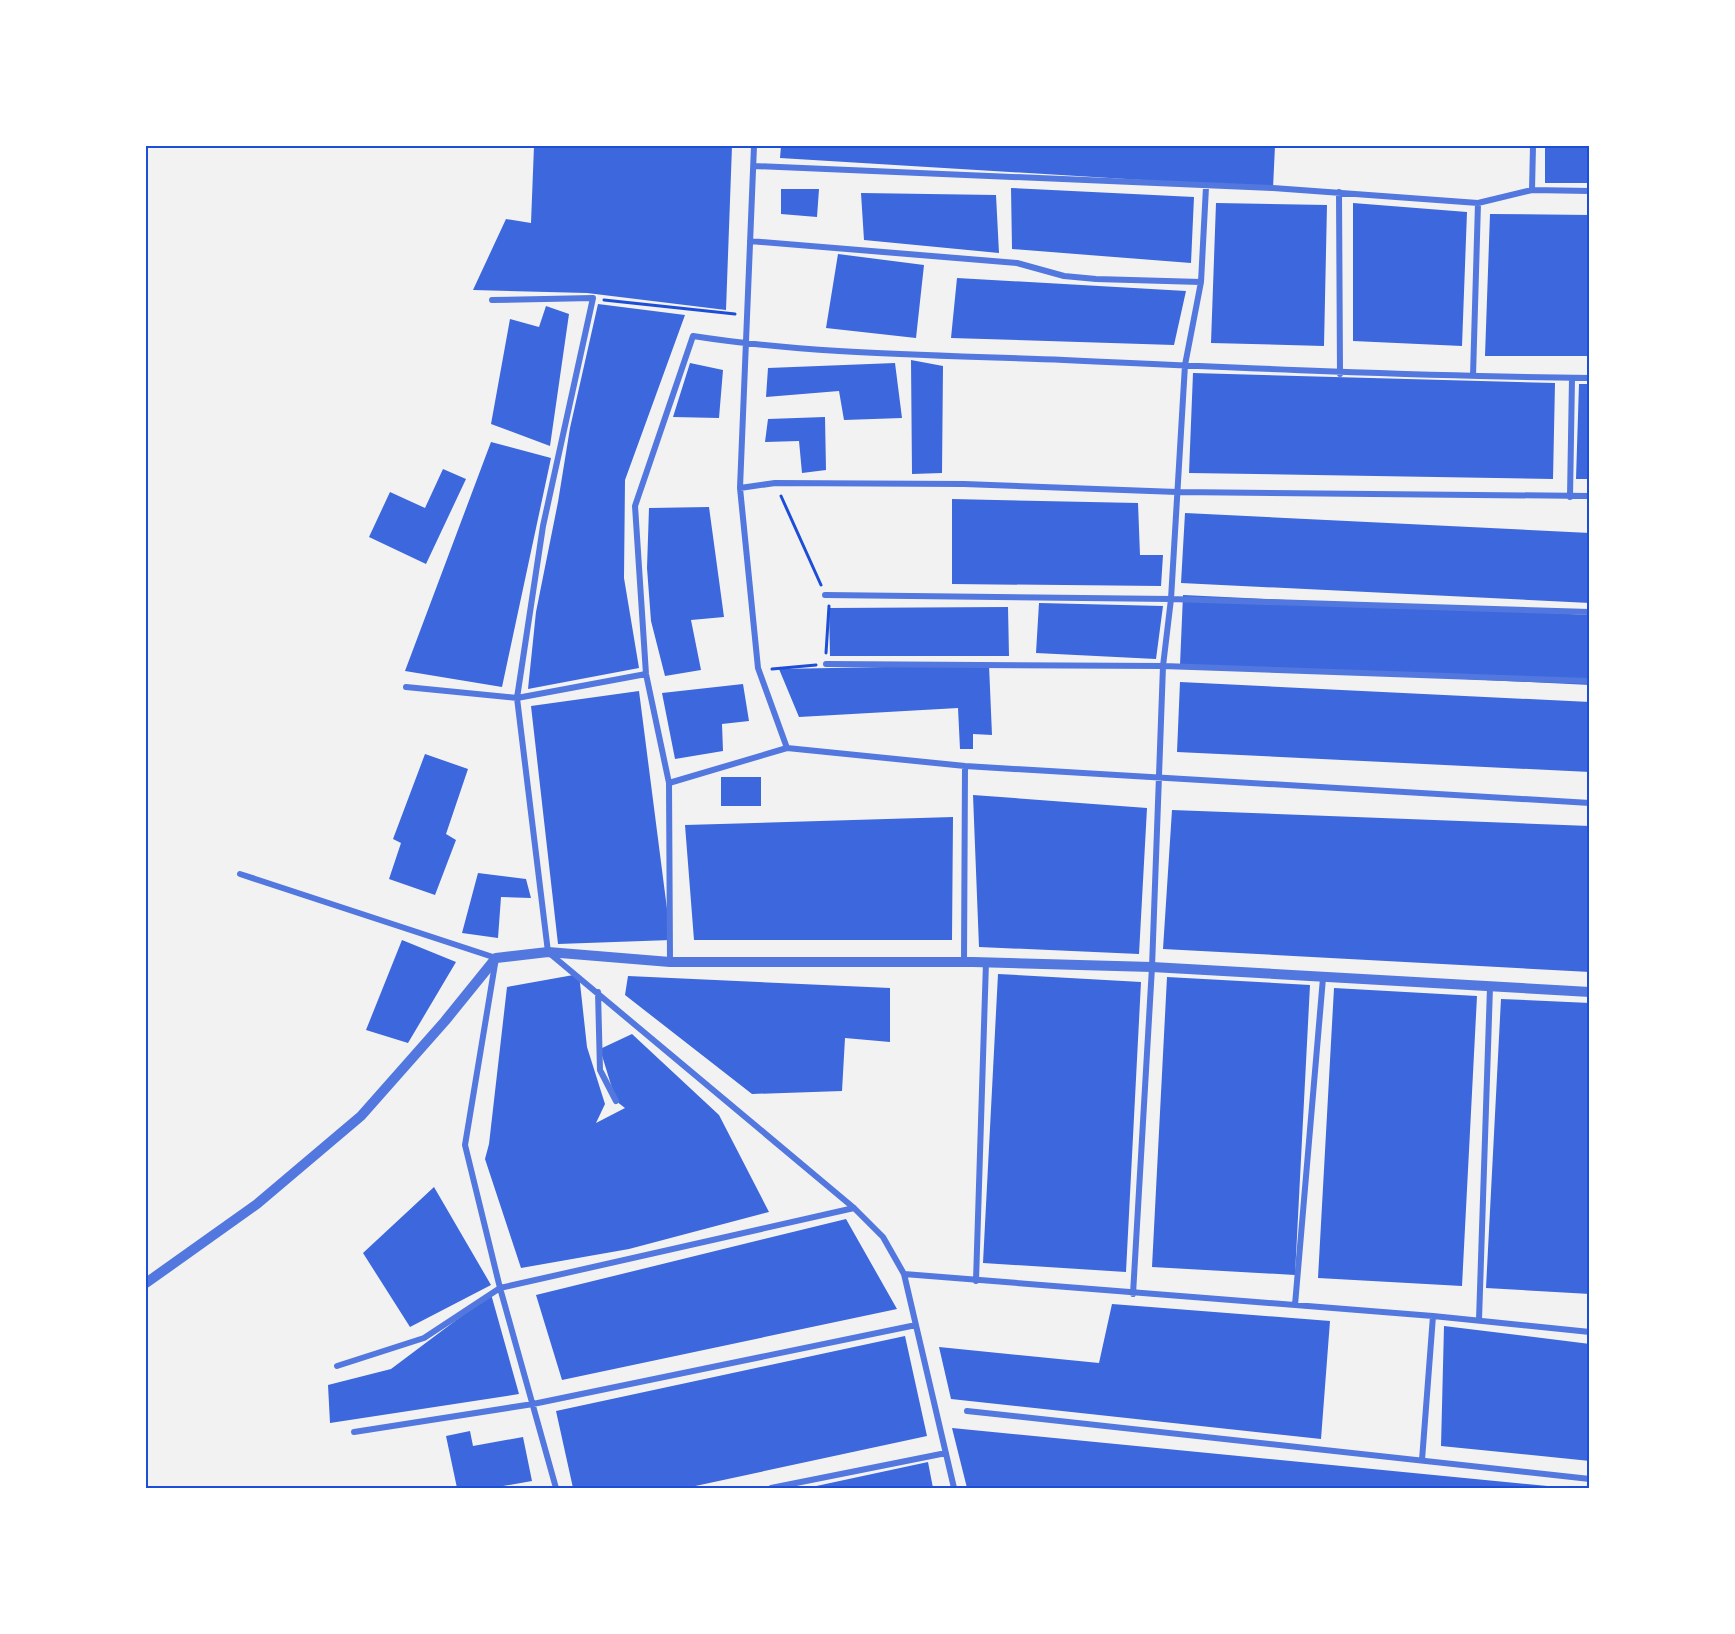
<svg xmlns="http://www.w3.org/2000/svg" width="1735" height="1634" viewBox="0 0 1735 1634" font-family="'Space Grotesk',sans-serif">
  <rect width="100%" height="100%" fill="#f2f2f2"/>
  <path fill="#3d67dc" d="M534,146h198l-6,164 -139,-17 -114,-3 33,-71 25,4z
    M781,146h494l-2,42 -493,-30z
    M1545,146h45v37h-45z
    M1011,188l183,9 -3,66 -179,-14z
    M781,189h38l-2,28 -36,-3z
    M861,193l135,2 3,58 -135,-13z
    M1216,203l111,2 -3,141 -113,-3z
    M1353,203l114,9 -5,134 -109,-5z
    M1490,214l100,1v141h-105z
    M838,254l86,11 -8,73 -90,-10z
    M957,278l229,13 -12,54 -223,-7z
    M598,304l87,11 -60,165 -1,98 15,90 -111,21 8,-77 22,-110 12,-74z
    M546,306l23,8 -19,132 -59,-22 19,-105 29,8z
    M911,360l32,6 -1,107 -30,1z
    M690,363l33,7 -4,48 -46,-1z
    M895,363l7,55 -58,2 -5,-29 -73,6 2,-29z
    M1193,373l362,10 -2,96 -364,-6z
    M1579,384h11v95h-14z
    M825,417l1,53 -24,3 -3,-32 -34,1 3,-23z
    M491,442l60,16 -49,229 -97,-16z
    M443,469l23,10 -40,85 -57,-27 21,-45 35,16z
    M952,499l186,4 2,52h23l-2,31 -209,-2z
    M709,507l15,110 -33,3 10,50 -36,6 -14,-55 -4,-53 2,-60z
    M1185,513l405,20v70l-409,-20z
    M1183,595l407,20v70l-410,-20z
    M1039,603l124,3 -7,53 -120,-6z
    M1008,607l1,49h-179l-1,-48z
    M989,665l3,70 -19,-1v15h-13l-2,-41 -159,9 -20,-48z
    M1180,682l410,20v70l-413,-20z
    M743,684l6,37 -27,3 1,27 -48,8 -13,-66z
    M639,691l32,249 -113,4 -27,-238z
    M425,754l43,15 -22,65 10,6 -21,55 -46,-16 12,-36 -8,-4z
    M721,777h40v29h-40z
    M973,795l174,13 -8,146 -160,-7z
    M1172,810l418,16v146l-427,-23z
    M953,817l-1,123h-258l-9,-115z
    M478,873l48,6 5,19 -30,-1 -3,41 -36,-5z
    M402,940l54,22 -48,81 -42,-13z
    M579,974l8,73 18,57 -9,19 29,-15 -9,-7 -16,-52 32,-15 87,81 50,97 -140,37 -108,19 -36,-109 4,-15 18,-157z
    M998,974l143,8 -15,290 -143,-9z
    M628,976l262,12v54l-45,-4 -3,53 -90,3 -127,-99z
    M1167,977l143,8 -15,290 -143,-8z
    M1334,988l143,8 -15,290 -144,-8z
    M1501,999l89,4v291l-104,-6z
    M434,1187l57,98 -81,42 -47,-74z
    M846,1219l51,90 -335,71 -26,-85z
    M491,1294l28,100 -189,29 -2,-38 63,-16z
    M1112,1304l218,17 -9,118 -370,-40 -12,-52 160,16z
    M1444,1326l146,18v117l-149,-15z
    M905,1336l22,100 -241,52h-113l-17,-77z
    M952,1428l606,59v1h-591z
    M470,1431l3,15 50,-9 9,44 -40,7h-35l-11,-52z
    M928,1462l5,26h-126z"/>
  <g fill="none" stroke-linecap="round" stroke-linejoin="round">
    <path stroke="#1d4ed8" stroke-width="3" d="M604,300l131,14
      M781,496l40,89
      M826,653l3,-47
      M772,669l44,-4"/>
    <path stroke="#5277de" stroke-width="6" d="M754,146l-14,342 18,180 29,80 178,18 625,37
      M754,166l519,22 205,15 54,-13 58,1
      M1532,190l1,-44
      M1339,192l1,182
      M750,241l267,22 47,13 32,3 105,3
      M492,300l101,-2 -50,228 -26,172 31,254 306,256 29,29 21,37 50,214
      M1473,376l5,-173
      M740,488l35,-5 189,1 213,8 413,4
      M1570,497l2,-119
      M825,595l346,4 419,13
      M826,664l337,2 427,15
      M406,687l111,11 129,-24
      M669,783l118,-35
      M240,874l256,84 -31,187 35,143 56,200
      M670,962l-1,-179 -23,-109 -11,-168 58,-170c122,19 248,19 371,24 175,8 350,16 526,18
      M964,962l1,-196
      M598,992l2,78 16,31
      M904,1274l529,42 157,16
      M976,1281l10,-319
      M1133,1294l19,-327 11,-301 8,-67 14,-234 16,-83 5,-95
      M1295,1305l28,-327
      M1479,1320l11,-333
      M337,1366l87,-28 76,-50 354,-80
      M967,1411l623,68
      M354,1432l179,-28 383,-79
      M1422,1460l11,-144
      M771,1488l175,-35"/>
    <path stroke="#5277de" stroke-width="10" d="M146,1283l111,-79 104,-88 84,-95 51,-63 52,-6 122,10h303l179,5 438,25"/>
  </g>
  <rect width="1735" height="1634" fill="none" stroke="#ffffff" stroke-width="294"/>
  <rect x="147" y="147" width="1441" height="1340" fill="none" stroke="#1d4ed8" stroke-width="2"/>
</svg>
